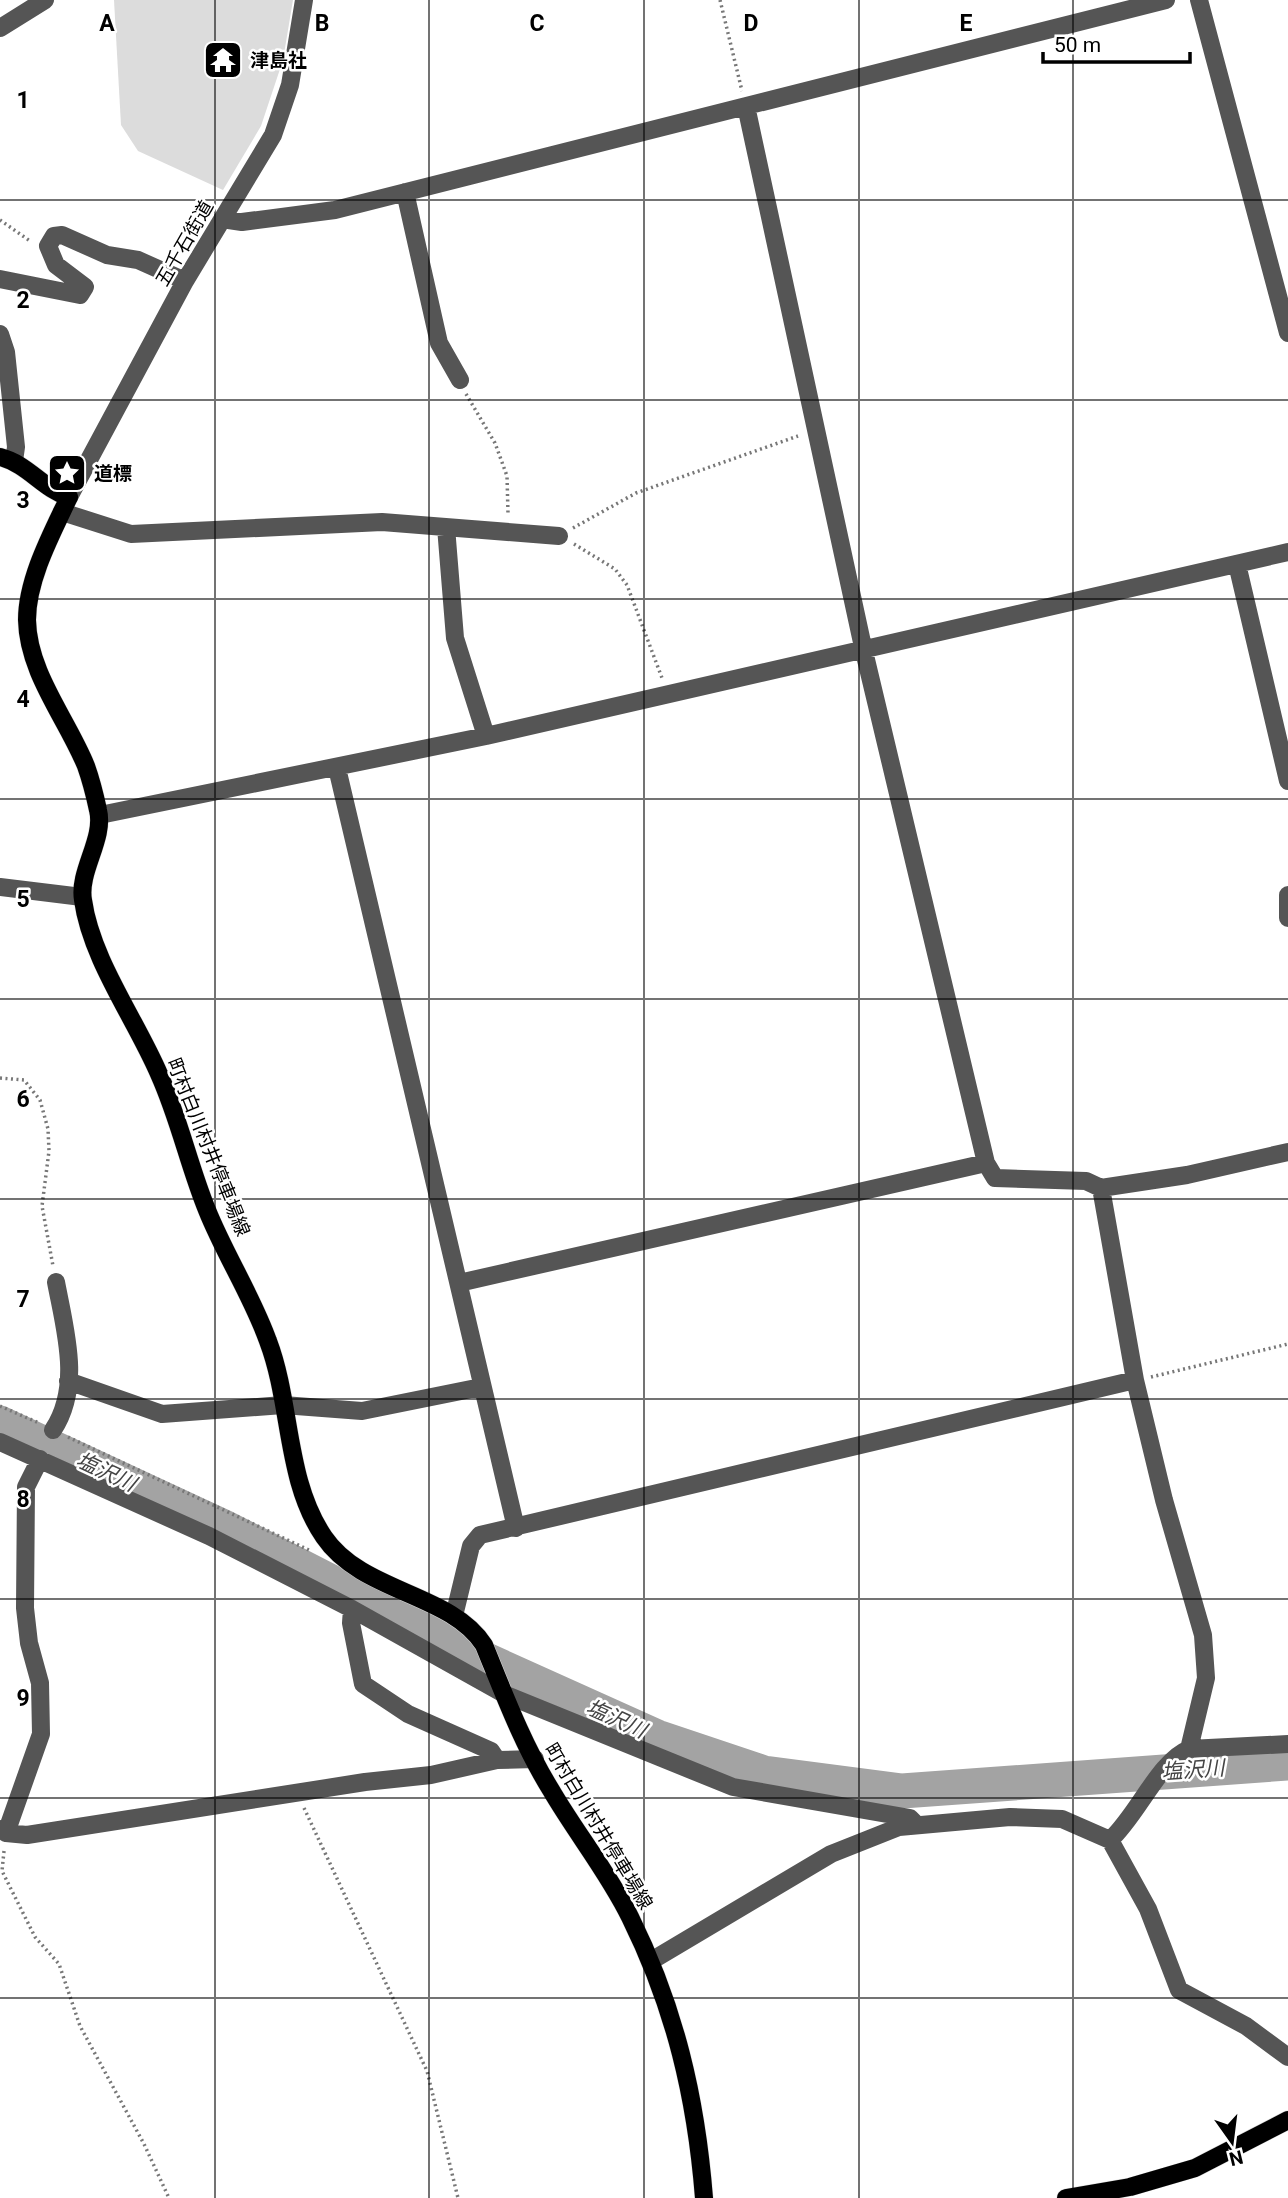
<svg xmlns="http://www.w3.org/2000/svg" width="1288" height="2198" viewBox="0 0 1288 2198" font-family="Roboto,'Noto Sans JP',sans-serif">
  <rect width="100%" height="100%" fill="#fff"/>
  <path fill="#dcdcdc" d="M114,0h179l-10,60 -22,66 -38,64 -85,-39 -17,-26z"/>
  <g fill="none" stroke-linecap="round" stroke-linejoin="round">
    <path stroke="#a3a3a3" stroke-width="35" d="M0,1423l224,104 240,123 193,87 107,36 138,18 386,-28"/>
    <g stroke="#dbdbdb" stroke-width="19">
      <path id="major" d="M0,457c28,7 43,32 69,40 -17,36 -42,82 -42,123 1,53 40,99 59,146 5,14 9,30 12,44 7,29 -20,61 -15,90 8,59 53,120 76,174 20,44 30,92 48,136 18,45 45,86 61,131 24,63 17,139 56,196 38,56 127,56 160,108 20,49 39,100 67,145 25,43 57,82 79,127 45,91 66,180 74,281
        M1066,2198l64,-11 65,-19 93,-48"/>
    </g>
    <path stroke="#777" stroke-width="3.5" stroke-dasharray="2 3.5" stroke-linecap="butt" d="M720,0l22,91
      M0,220l30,21
      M466,394l29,49 12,33 1,37
      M573,528l63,-35 162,-57
      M574,544l41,25 12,16 35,93
      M0,1078l24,2 16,20 8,29 1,22 -7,55 11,60
      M1151,1377l137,-33
      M0,1406l39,17
      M68,1437l243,114
      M304,1808l123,263 31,127
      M4,1851l-2,20 33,66 24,27 21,62 64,118 25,54"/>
    <path stroke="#555" stroke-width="18" d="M1199,0l89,333
      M0,28l45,-28
      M746,106l117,541 123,516 9,15 91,3 15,7 86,-13 101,-23
      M405,192l34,151 21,37
      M222,219l20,3 93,-12 831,-210
      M0,279l80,16 5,-8 -29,-22 -8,-19 6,-10 8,-1 45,20 31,5 47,21
      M0,334l6,18 10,95 -2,14
      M69,497l116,-216 88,-146 17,-50 14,-85
      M62,512l69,22 251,-12 177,14
      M446,527l9,111 31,98
      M1237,564l51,217
      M337,768l179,760
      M100,815l386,-79 802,-184
      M0,887l82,10
      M1288,895v23
      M1101,1188l34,192 29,120 39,135 3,43 -17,71
      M459,1283l527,-120
      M68,1381l94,33 121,-9 79,6 119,-24
      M53,1430c29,-44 12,-100 3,-148
      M0,1442l209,94 143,73 152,85 229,93 177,31 6,6
      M352,1609l-1,14 12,61 45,30 83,37 6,9
      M454,1616l17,-70 9,-11 655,-155
      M0,1829l6,4 21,2 338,-53 66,-7 66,-15 38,-1
      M6,1833l35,-99 -1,-51 -11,-40 -4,-35 1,-121 14,-28
      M1110,1840c27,-24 49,-79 79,-91l99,-5
      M651,1961l180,-107 68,-27 111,-10 52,2 48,21 38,69 31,81 67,36 42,31"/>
    <use href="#major" stroke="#000" stroke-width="18"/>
  </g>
  <path fill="none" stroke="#000" stroke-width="2" stroke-opacity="0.55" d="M215,0v2198M429,0v2198M644,0v2198M859,0v2198M1073,0v2198M0,200h1288M0,400h1288M0,599h1288M0,799h1288M0,999h1288M0,1199h1288M0,1399h1288M0,1599h1288M0,1798h1288M0,1998h1288"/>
  <defs>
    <g id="temple-square" transform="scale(2.0125)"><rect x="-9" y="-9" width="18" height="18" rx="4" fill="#000" stroke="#fff"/><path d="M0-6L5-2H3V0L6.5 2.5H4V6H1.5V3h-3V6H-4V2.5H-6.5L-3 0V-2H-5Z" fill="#fff"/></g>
    <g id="sight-square" transform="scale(2.0125)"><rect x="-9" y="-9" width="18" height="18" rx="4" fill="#000" stroke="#fff"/><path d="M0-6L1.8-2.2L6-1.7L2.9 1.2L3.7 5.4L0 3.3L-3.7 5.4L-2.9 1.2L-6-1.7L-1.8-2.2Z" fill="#fff"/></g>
  </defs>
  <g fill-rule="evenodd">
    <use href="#temple-square" x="223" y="60"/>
    <use href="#sight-square" x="67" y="473"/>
  </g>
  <g text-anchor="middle" stroke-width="5" stroke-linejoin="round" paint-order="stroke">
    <g font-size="19" font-weight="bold" fill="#000" stroke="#fff" text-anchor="start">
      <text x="250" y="67">津島社</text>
      <text x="94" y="480">道標</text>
    </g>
    <g font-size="19" fill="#000" stroke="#fff">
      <text transform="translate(184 243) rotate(-60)" y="7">五千石街道</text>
      <text transform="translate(209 1147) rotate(68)" y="7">町村白川村井停車場線</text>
      <text transform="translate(599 1826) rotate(59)" y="7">町村白川村井停車場線</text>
    </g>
    <g font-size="21" font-style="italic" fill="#444" stroke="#fff">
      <text transform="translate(106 1472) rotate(25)" y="7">塩沢川</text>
      <text transform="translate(616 1719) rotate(24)" y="7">塩沢川</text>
      <text transform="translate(1193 1770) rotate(-4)" y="7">塩沢川</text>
    </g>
  </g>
  <g font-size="23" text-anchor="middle" font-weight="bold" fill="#000" stroke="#fff" stroke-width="5" stroke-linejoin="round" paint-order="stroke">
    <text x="107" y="31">A</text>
    <text x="322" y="31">B</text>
    <text x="537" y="31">C</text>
    <text x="751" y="31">D</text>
    <text x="966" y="31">E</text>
    <text x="23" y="108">1</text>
    <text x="23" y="308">2</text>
    <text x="23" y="508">3</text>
    <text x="23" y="707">4</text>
    <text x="23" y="907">5</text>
    <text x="23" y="1107">6</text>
    <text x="23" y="1307">7</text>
    <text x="23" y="1507">8</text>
    <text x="23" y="1706">9</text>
  </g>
  <g transform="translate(1232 2142) rotate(166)" stroke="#ffffff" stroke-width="5" paint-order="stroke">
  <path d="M0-5L12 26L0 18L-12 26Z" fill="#000000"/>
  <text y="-10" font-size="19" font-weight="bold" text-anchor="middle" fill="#000000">N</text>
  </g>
  <path d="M1043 52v10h147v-10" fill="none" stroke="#000000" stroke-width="3.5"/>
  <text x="1054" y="52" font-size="21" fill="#000000" stroke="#ffffff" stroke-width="5" paint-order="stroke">50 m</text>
</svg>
